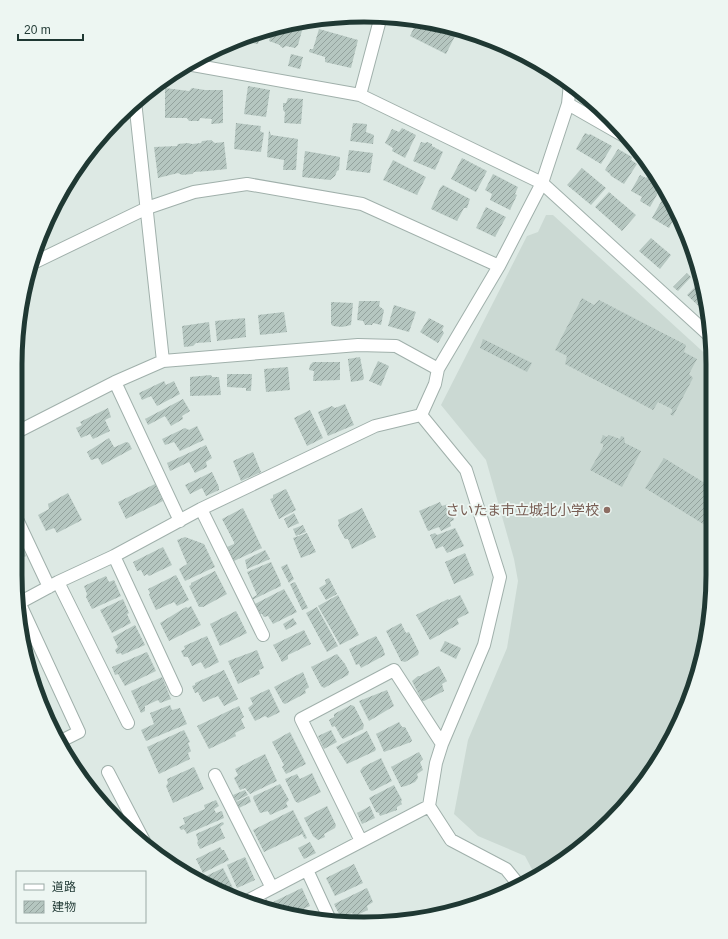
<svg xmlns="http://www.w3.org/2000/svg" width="728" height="939" viewBox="0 0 728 939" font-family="Helvetica,'Noto Sans JP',sans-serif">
  <defs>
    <pattern id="building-hatch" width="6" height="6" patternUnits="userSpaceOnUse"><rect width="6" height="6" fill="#b5c6c0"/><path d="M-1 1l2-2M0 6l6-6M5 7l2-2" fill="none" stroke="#93a29d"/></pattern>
  </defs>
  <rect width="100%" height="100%" fill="#dde9e4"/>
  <path fill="#cbd9d3" d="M546,215h7l159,145 1,215 -7,68 -19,65 -33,61 -43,53 -73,55 -3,-2 -10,-19 -47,-20 -24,-22 14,-74 39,-92 11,-67 -4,-22 -28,-99 -45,-55 86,-169 11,-4z"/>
  <path fill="url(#building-hatch)" d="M410,20l34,5 13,7 -11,22 -36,-18 6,-13z
    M293,24l10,3 -5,18 -3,3 -9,-2 -3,2 -3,-2v-1l-11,-4 3,-12z
    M319,29l39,11 -7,28 -26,-6v-5l-16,-5 1,-3h3z
    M265,30l-2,9 -4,1 -1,4 -18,-3v-2l12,-5z
    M291,54l12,3 -3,12 -12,-3z
    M248,86l22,4 -4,27 -22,-3z
    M165,88l24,3 3,-3 13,2h18v33l-12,1 1,-5 -12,-1 -1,3h-10l-2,-3h-22z
    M288,98l15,1 -2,25 -17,-1 1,-11 -2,-2v-7h3z
    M236,123l25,3 -1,5 4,2 -3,19 -27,-3z
    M353,123l14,1 -1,8 8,3 -1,9 -23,-3z
    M402,128l14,7 -11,23 -13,-7 1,-3 -8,-5 7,-14 7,3z
    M269,130l2,5 27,4 -2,31h-13l1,-10 -17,-3z
    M585,133l4,2 1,-1 22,12 -11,18 -25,-15z
    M212,140v1l3,2 9,-1 3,27 -19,2 -14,1 -2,2 -10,1 -4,-2 -20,5 -4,-31 23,-1 1,-2 10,-1 4,1 9,-1 1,-2z
    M421,142l4,1 2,-1 5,2v2l11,6 -8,18 -22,-9z
    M618,149l14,8 -1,3 6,4 -13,20 -13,-8 -1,-2 -5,-4z
    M349,150l24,3 -3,20 -24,-3z
    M305,151l35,6 -1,13 -2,1 -2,5 -5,4 -28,-3z
    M462,158l25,13 -11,21 -25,-13z
    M393,160l33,17 -9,18 -34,-15z
    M582,168l24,20 -15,17 -24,-20z
    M493,174l25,13 -3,7 2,1 -7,15 -20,-10 2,-6 -7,-4z
    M649,174l11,6 3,4 -13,23 -10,-6 2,-4 -11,-6 9,-16 6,3z
    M443,185l27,14 -3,9h-3l-7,13 -26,-12 9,-21z
    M667,191l10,22 -8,15 -17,-10z
    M609,192l27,23 -14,16 -27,-24z
    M486,207l20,10 -11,20 -19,-9z
    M651,238l20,17 -11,14 -21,-18z
    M687,273l4,4 -13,14 -5,-4z
    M699,280l1,1 7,33 -20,-19 8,-8v-3z
    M582,298l12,7 5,-5 87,45 -2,7 13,7 -8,15 4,4 -20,38 -3,-2 2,-2v-3l-14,-7 -5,8 -88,-46 2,-8 -12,-6z
    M359,301h21l-1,5 5,4 -3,15 -8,-2 -1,2h-7l-2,-4 -6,-1z
    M331,302l22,1 -2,22 -9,2 -9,-1 -2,-2z
    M394,305l22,7 -7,20 -21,-6z
    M284,312l3,20 -27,3 -2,-20z
    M245,318l1,19 -29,4 -2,-20z
    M429,318l15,8 -2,4 2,3 -6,10 -18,-11z
    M209,322l2,20 -15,1 -3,3 -9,1 -2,-21z
    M483,339l49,24 -5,9 -47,-24z
    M360,357l4,21 -1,2 -12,2 -3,-22v-1z
    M378,361l11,5 -8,20 -12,-5z
    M313,362h27v18l-27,1 1,-10 -5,-1 1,-5z
    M288,367l2,23 -24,2 -2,-23z
    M227,374h25l-1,17h-5v-3l-19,-1z
    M211,375l1,2h7l2,18 -31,1v-19z
    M164,381l2,4 8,-4 6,13 -23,12 -6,-10 -9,4 -3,-7z
    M183,399l7,12 -8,5 1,3 -12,7 -6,-10 -17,9 -3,-6z
    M345,404l9,21 -26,11 -10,-24 14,-6 3,2z
    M108,408l3,9 -6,3 5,11 -17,8 -3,-5 -9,4 -5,-10 6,-3 -2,-3z
    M310,410l13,28 -16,8 -13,-28z
    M197,426l7,14 -24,11 -6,-9 -9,3 -3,-6 23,-11 4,2z
    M603,435l4,2 2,-2 11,4 1,-3 3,1 1,6 16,8 -19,36 -32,-17 13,-23v-3l-3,-1z
    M109,438l5,9h1l11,-5 3,1 3,6 -30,16 -4,-7 -7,2 -4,-8z
    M206,445l6,13 -6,4 1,5 -12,6 -6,-11 -19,9 -3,-8z
    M253,452l8,20 -20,9 -8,-20z
    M664,458l49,30v42l-68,-42z
    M212,472l7,15v3l-13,6 -4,-8 -12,6 -5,-9z
    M155,484l8,17 -37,18 -8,-17z
    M286,489l10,21 -17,9 -9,-20 3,-1v-3z
    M68,493l14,27 -25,13 -3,-5 -8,3 -8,-16 11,-6 -1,-5z
    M440,502l2,4 6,-2 6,16 -4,2 1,4 -10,5 -2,-4 -11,4 -9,-20z
    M243,508l19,40 -28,13 -7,-14 7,-3v-2l-12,-23z
    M362,508l14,29 -24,12 -4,-10h-3l-7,-13 1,-3 -1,-3z
    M294,513l5,10 -11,5 -4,-9z
    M303,525l3,7 -10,4 -3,-7z
    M15,528l13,16 -5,4 3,8 -11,5z
    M455,528l9,18 -17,7 -4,-7 -7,3 -6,-14 5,-2 2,2z
    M307,533l9,19 -15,6 -8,-20z
    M185,537l19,7 11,23 -30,14 -6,-12 8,-5 -10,-24z
    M163,547l9,18 -23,11 -2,-2 -3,2 -3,-6 -4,1 -4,-9z
    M265,550l5,9 -23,10 -2,-9z
    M465,553l9,22 -20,9 -9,-22z
    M271,562l9,19 1,5 -29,14v-2l5,-3 -10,-23z
    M287,564l7,15 -5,4 -8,-16z
    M215,571l12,23 -24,13h-4l-10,-21 2,-1v-2z
    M176,575l13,25 -12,6 -3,-4 -18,8 -7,-15 1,-2 -2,-4z
    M106,576l3,6 5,-2 7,16 -29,13 -6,-12 1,-3 -3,-8z
    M329,578l8,16 -11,6 -7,-12 7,-4 -1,-4z
    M295,582l13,26 -6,2 -12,-26z
    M284,589l13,23 -24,12 -5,-8 -4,1 -2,-3h-2l-5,-10z
    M338,595l21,40 -19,10 -22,-39z
    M460,595l9,18 -12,6 2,5 -29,16 -14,-25 32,-16 1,1z
    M123,599l6,14 -2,1 4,9 -19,10 -12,-23z
    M191,606l10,19 -32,16 -9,-18 26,-16 2,1z
    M317,607l21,39 -11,6 -21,-39z
    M236,611l11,22 -27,13 -10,-22z
    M293,618l4,6 -11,6 -3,-6z
    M401,623l5,10 3,-1 10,20 -1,3 -13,7 -4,-1 -15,-30z
    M135,625l10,20 -23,10 -1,-2 -4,1 -2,-4 3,-3 -5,-10z
    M304,630l7,14 -23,11v4l-6,3 -9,-17z
    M207,636l12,26 -14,7 -4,-7 -9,4 -4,-9h-4l-3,-6 4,-2 -1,-3z
    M376,636l7,12 2,7 -24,13 -2,-4 -3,1 -7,-16z
    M445,641l16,7 -5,11 -16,-8z
    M257,650l7,18 -5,2 1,4 -22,10 -10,-23z
    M147,652l9,19 -31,15 -7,-12 -3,1 -3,-8z
    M337,654l8,10 4,8 -1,3 -24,13 -3,-2 -10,-19z
    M439,666l8,15 -5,3 2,7 -20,10h-2l-10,-20 6,-5h2z
    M224,670l14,29 -14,7 -6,-10 -15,6 -5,-10 -3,1 -3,-7 3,-1v-2z
    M303,672l6,15 -4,3 1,3 -21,11 -2,-1 -9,-16z
    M162,677l9,22 -11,4 -2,-3 -13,6v5l-4,2 -10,-22z
    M269,689l11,23 -12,6 -3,-2 -10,5 -7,-13 5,-4 -3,-6z
    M387,690l7,16 -25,15 -10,-20z
    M170,705l2,5 8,-2 7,16 -41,17 -5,-11 13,-6 -4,-11z
    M351,705l3,1 10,19 -1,4 -20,10 -2,-2 -6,-11 -3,1 -3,-7 5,-3v-3z
    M239,706l5,11 -3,2 4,9 -10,5 1,3 -27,13 -12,-23z
    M399,722l3,5h3l7,13 -1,2 -27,10 -8,-18z
    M184,730l6,12 -2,1 3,8 -3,2 2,6 -31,15 -12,-27z
    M331,730l6,12 -13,7 -6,-13z
    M367,731l9,18 -1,2 -28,13 -11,-17z
    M290,732l16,32 -20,10 -4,-7 2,-2 -12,-23z
    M419,752l4,7 -3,3 3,8 -6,4 1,4 -3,4 -9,4 -5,1 -10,-20z
    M265,754l12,27 -27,13 -5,-6 -5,2 -6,-12 4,-3 -3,-6z
    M381,758l11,23 -20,10 -2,-1 -10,-19 3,-4z
    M194,767l10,22 -31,14 -7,-17 2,-3 -1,-4z
    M312,773l9,19 -23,11 -3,-2 -10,-22 12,-5 3,5z
    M280,784l9,16 -3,3 2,4 -18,8 -2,-4 -8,2 -7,-15 1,-2z
    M394,785l8,15 -1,2 1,2 -5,3v3l-17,6 -1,-3 -3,-1 -7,-14z
    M245,790l3,5 -12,6 -3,-6z
    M249,796l2,6 -12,6 -3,-6z
    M216,800l3,6 -5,3 2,4 6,-2 2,7 -37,16 -3,-5 -3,1 -2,-3 6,-3 -2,-6 22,-9 -1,-4z
    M327,806l9,19 -1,3 -11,6 1,3 -7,3 -5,-4 -9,-18z
    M370,806l5,12 -13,6 -5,-11z
    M293,810l14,28 -2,1 -3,-5 -38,18 -11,-22z
    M223,822l1,2 -4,3 5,11 -25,11 -3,-6 1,-2 -2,-7z
    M310,842l6,11 -12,6 -6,-11z
    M220,847l2,3h2l5,10 -26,13 -7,-14z
    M245,857l10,23 -18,8 -10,-23z
    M354,864l9,19 -28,13 -9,-18z
    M223,868l11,22 -6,3 -16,-6 -6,-11z
    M302,888l8,18 -19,8 -14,-1 -4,-11z
    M367,888l6,14 -6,4 1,4 -13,6 -3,-3 -11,5 -7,-14z
    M380,914l4,7 -23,3z"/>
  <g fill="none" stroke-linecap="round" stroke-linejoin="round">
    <g stroke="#a0b0ab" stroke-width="14">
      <path id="minor" d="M187,64l173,31 182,88 169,154
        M360,95l21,-79
        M135,101l28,260
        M568,104l63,36
        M31,264l116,-56 47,-16 53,-8 115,20 137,62
        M115,382l65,139
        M421,415l45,55 34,107 -16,68 -42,99 -6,19 -7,43 22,34 55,29 13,16
        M421,415l14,-31 3,-15 61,-103 43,-83 26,-79 2,-21
        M15,433l100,-51 48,-21 195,-16 38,1 42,23
        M201,509l62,126
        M15,515l34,72
        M114,556l62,134
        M58,582l70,141
        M19,602l60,130 -20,10
        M19,603l39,-21 56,-26 87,-47 174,-83 46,-11
        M108,772l37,71
        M215,775l57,113
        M361,841l-60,-122 93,-49 48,74
        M307,870l23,50
        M257,896l6,12
        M247,901l182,-95"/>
    </g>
    <use href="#minor" stroke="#fff" stroke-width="12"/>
  </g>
  <circle fill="#8d6e63" stroke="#edf6f2" stroke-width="1.5" cx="607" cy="510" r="4"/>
  <g text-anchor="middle" stroke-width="3.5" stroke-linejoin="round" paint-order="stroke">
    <g font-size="14" fill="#785e54" stroke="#edf6f2" text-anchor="end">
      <text x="599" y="515">さいたま市立城北小学校</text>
    </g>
  </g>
  <path d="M0 0H728V939H0ZM364 22H364A342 342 0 0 1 706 364V575A342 342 0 0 1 364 917H364A342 342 0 0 1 22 575V364A342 342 0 0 1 364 22Z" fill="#edf6f2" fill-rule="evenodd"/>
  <path fill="none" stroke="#1f3833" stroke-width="5" d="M364 22H364A342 342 0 0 1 706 364V575A342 342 0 0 1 364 917H364A342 342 0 0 1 22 575V364A342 342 0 0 1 364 22Z"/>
  <rect x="16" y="871" width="130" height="52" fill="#edf6f2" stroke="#9baaa6"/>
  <rect x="24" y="884" width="20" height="6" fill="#ffffff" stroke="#9baaa6"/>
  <text x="52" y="891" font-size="12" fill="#1f3833">道路</text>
  <rect x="24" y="901" width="20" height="12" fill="url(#building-hatch)" stroke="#9baaa6"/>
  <text x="52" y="911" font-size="12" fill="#1f3833">建物</text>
  <path d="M18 34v6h65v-6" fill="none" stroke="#1f3833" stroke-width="2"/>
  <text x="24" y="34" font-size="12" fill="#1f3833" stroke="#edf6f2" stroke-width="3" paint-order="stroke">20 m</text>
</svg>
